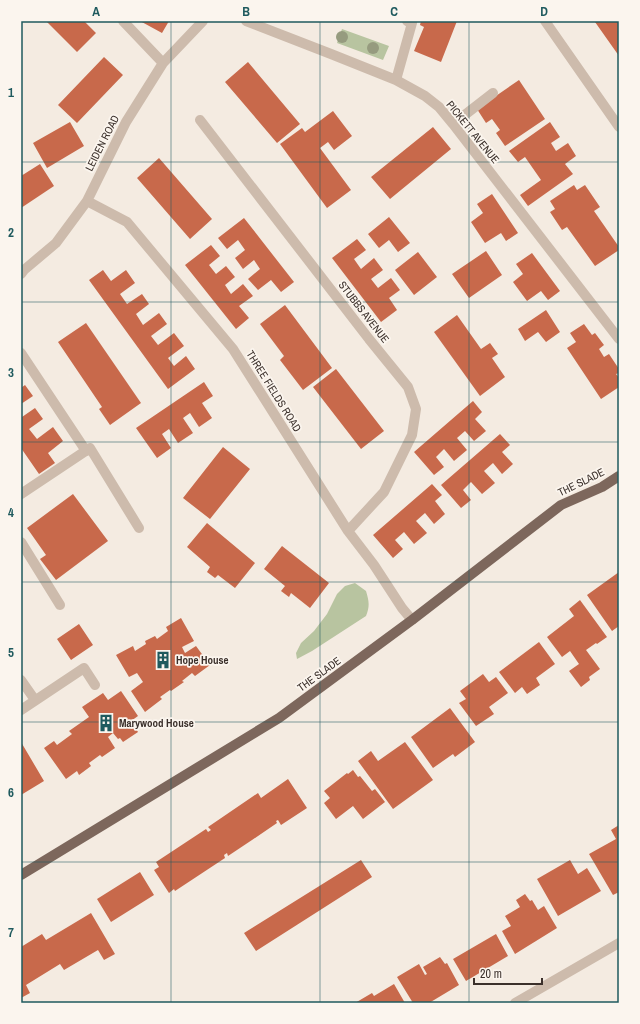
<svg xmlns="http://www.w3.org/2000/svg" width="640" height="1024" viewBox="0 0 640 1024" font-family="'Archivo Narrow',sans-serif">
  <rect width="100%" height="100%" fill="#f4ebe1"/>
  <path fill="#b8c4a0" d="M342,29l47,17 -6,14 -46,-17z
    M355,583l11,8c3,10 4,15 0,25l-54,35 -15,8 -1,-6 5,-10 13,-12 13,-17 10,-20 8,-8z"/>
  <path fill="#c8694b" d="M46,21h38l12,12 -19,19z
    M140,21h29l-7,12z
    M421,21h36l-16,41 -27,-11 10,-24 -4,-2z
    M597,21h22v35l-24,-34z
    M104,57l19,18 -46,48 -19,-18z
    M248,62l52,62 -23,19 -52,-61z
    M519,80l26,39 -40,27 -9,-13 4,-3 -8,-11 -6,4 -9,-14z
    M333,111l19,25 -18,14 -6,-8 -8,6 31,42 -24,18 -47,-64 22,-16 3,4z
    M70,122l14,24 -37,22 -14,-25z
    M550,122l10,15 -9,6 5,8 12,-8 8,13 -11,8 8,10 -45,32 -8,-11 21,-15 -16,-23 -7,5 -9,-11z
    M433,127l18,22 -61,50 -19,-22z
    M159,158l53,61 -22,20 -53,-61z
    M40,164l14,22 -33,22v-32z
    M574,185l3,5 8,-5 15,22 -6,4 25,36v3l-24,16 -28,-39 -5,3 -12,-18 5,-3 -5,-8z
    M492,194l26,39 -12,8 -5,-8 -16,10 -14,-21 12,-9 -6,-9z
    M389,217l21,26 -12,9 -9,-12 -10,8 -11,-14z
    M244,218l50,64 -13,10 -10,-12 -13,10 -10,-11 12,-10 -6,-9 -11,9 -8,-11 10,-8 -7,-10 -11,9 -9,-11z
    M357,239l9,11 -12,9 7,10 13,-11 9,12 -12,9 7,9 13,-10 9,12 -11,8 8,12 -16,12 -49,-64z
    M211,245l9,11 -11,9 7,9 10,-8 9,11 -10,8 6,9 12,-10 10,12 -14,10 10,12 -13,11 -51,-64z
    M486,251l16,24 -33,23 -17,-24z
    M418,252l19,25 -23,18 -19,-25z
    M532,253l28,38 -12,9 -7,-9 -14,10 -14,-19 10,-8 -7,-10z
    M103,270l8,11 15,-11 9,13 -15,11 7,10 15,-10 7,10 -13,10 7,11 16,-12 8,11 -16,12 7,9 16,-12 10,13 -16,12 6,8 12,-10 9,13 -27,20 -79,-109z
    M285,305l47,63 -29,22 -23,-30 4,-4 -24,-32z
    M546,310l14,22 -14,10 -8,-10 -13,9 -7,-12z
    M457,315l24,34 9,-6 8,11 -6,4 13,19 -25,19 -46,-64z
    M86,323l55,80 -31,22 -11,-16 3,-2 -44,-65z
    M584,324l8,11 3,-2 9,12 -5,4 5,8 5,-3 10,15v4l-3,1 3,4v9l-18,12 -34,-51 9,-6 -6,-9z
    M336,369l48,62 -23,18 -48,-62z
    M204,382l9,14 -11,7 10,15 -13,9 -9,-14 -7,5 10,15 -15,10 -9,-14 -7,5 9,14 -14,10 -21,-30z
    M25,385l8,11 -12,8v-16z
    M473,401l9,11 -7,7 11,12 -12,10 -9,-10 -8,7 10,12 -13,11 -10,-12 -8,8 8,10 -10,8 -20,-23z
    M35,408l8,11 -14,10 8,10 16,-12 10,14 -15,12 7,10 -16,11 -18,-26v-32l1,1z
    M500,434l10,11 -8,7 11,12 -11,10 -9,-11 -9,8 11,12 -13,11 -11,-12 -8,8 8,10 -10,8 -20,-23z
    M223,447l27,22 -40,50 -27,-21z
    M432,484l10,11 -7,6 10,13 -11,10 -9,-11 -9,8 11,12 -13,11 -10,-12 -9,8 8,9 -10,9 -20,-23z
    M73,494l35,47 -52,39 -16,-21 6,-4 -19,-27z
    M207,523l48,40 -20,25 -17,-13 -3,3 -8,-6 3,-5 -23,-20z
    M282,546l47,37 -19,25 -19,-15 -2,4 -8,-6 4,-5 -21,-17z
    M619,572v54l-7,5 -25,-36z
    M580,600l27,37 -10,7 -1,-1 -10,7 14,19 -11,8 1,3 -9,7 -12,-16 10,-7 -9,-13 -8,6 -15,-20 27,-21 -5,-7z
    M181,618l13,23 -12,6 3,6 11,-7 14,19 -15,11 -3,-3 -10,8 2,1 -13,9 -1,-1 -10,7 2,2 -17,13 -14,-21 12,-9 -6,-9 -8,4 -13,-22 17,-9 2,5 11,-7 -1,-3 10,-5 2,3 11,-8 -2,-4z
    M79,624l14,21 -22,15 -14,-21z
    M539,642l16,22 -19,14 4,7 -13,9 -5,-7 -7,6 -16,-21z
    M483,674l6,8 7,-5 12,16 -19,14 5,7 -18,12 -17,-23 7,-4 -6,-8z
    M121,691l17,25 -7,5 7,11 -15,10 -3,-4 -2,1 -5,-6 -5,4 7,11 -13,9 -2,-2 -11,8 2,3 -12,9 -2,-4 -11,8 -22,-31 10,-7 3,4 15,-11 -3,-3 20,-14 -7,-10 21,-14 5,7z
    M450,708l25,34 -20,15 -2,-3 -20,14 -22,-31z
    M21,742l23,39 -23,14z
    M405,742l28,38 -40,29 -35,-48 13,-10 7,10z
    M353,770l5,7 2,-1 12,15 3,-2 10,13 -22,17 -10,-13 -17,13 -12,-16 6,-5 -6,-7 23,-18 1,1z
    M288,779l19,29 -26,17 -3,-5 -2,1 1,2 -25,17 -24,16 -1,-3 -3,2 1,3 -50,33 -1,-2 -5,4 -15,-23 5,-3 -3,-5 50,-33 2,3 3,-2 -3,-3 50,-34 3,5z
    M619,825v67l-6,3 -24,-41 27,-15 -5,-9z
    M361,860l11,17 -116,74 -12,-18z
    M570,860l8,14 9,-6 14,23 -43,25 -21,-37z
    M140,872l14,23 -43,27 -14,-23z
    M525,894l5,7 2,-1 6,10 6,-4 13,22 -42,26 -13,-23 9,-5 -6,-10 15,-9 -4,-7z
    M91,913l24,41 -11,6 -6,-10 -34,20 -4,-6 -34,21 4,8 -9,5v-51l21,-13 4,6z
    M496,934l12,22 -42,25 -13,-22z
    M440,957l5,7 2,-1 12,22 -30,18h-16l-16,-26 22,-13 6,11 2,-1 -4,-7z
    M394,984l11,19h-50l17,-10 2,3z"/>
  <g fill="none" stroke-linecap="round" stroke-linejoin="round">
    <path stroke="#cdbbac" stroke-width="10" d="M123,21l40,42
      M246,21l85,33 65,26 29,16 14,11 14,17 166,215
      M545,21l74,106
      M396,80l16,-57 -5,-2
      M200,120l169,219 39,48 8,22 -4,26 -28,57 -36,39
      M453,124l40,-31
      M87,201l40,21 106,127 115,182 26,34 28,43 10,12
      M21,274l3,-4 32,-27 31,-42 39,-79 37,-59 40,-42
      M21,353l65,98
      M21,494l69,-46 49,80
      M21,542l39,63
      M21,680l14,20
      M21,710l63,-42 11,17
      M515,1003l104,-60"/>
    <path stroke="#7d675c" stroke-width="10" d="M21,875l258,-157 133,-98 149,-115 41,-18 17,-11"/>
  </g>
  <g fill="#969b7f">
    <circle cx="342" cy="37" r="6"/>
    <circle cx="373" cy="48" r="6"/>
  </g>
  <path fill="none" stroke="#1f5a5e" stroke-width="1" stroke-opacity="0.55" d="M171,21v982M320,21v982M469,21v982M21,162h598M21,302h598M21,442h598M21,582h598M21,722h598M21,862h598"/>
  <defs>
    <g id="building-bare" transform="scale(1.38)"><path d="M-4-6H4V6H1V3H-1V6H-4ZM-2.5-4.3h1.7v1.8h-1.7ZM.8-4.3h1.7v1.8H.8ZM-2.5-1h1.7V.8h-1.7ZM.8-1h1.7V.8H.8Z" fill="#1f5a5e" stroke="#fbf5ee" stroke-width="2.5" paint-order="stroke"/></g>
  </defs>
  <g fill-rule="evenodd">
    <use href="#building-bare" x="163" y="660"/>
    <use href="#building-bare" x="106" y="723"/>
  </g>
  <g text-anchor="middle" stroke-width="3.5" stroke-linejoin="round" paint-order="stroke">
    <g font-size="11" fill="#3b302b" stroke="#fbf5ee">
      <text transform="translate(473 132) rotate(51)" y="4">PICKETT AVENUE</text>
      <text transform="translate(102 143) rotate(-63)" y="4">LEIDEN ROAD</text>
      <text transform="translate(364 312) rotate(52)" y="4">STUBBS AVENUE</text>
      <text transform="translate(274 391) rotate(58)" y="4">THREE FIELDS ROAD</text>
      <text transform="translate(581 482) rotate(-26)" y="4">THE SLADE</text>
      <text transform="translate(319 674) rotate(-36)" y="4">THE SLADE</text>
    </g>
    <g font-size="11" font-weight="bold" fill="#3b302b" stroke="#fbf5ee" text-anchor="start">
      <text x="176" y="664">Hope House</text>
      <text x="119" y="727">Marywood House</text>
    </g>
  </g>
  <rect width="640" height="1024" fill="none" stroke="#fbf5ee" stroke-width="44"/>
  <path d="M474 978v6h68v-6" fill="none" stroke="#3b302b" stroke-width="2"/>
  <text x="480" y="978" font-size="12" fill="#3b302b" stroke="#fbf5ee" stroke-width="3" paint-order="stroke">20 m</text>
  <rect x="22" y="22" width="596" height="980" fill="none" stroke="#1f5a5e" stroke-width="1.5"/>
  <g font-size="13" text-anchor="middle" font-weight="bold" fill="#1f5a5e">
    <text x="96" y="16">A</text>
    <text x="246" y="16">B</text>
    <text x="394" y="16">C</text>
    <text x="544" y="16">D</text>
    <text x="11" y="97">1</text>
    <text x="11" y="237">2</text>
    <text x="11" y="377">3</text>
    <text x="11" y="517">4</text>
    <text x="11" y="657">5</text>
    <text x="11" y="797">6</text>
    <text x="11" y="937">7</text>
  </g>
</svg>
